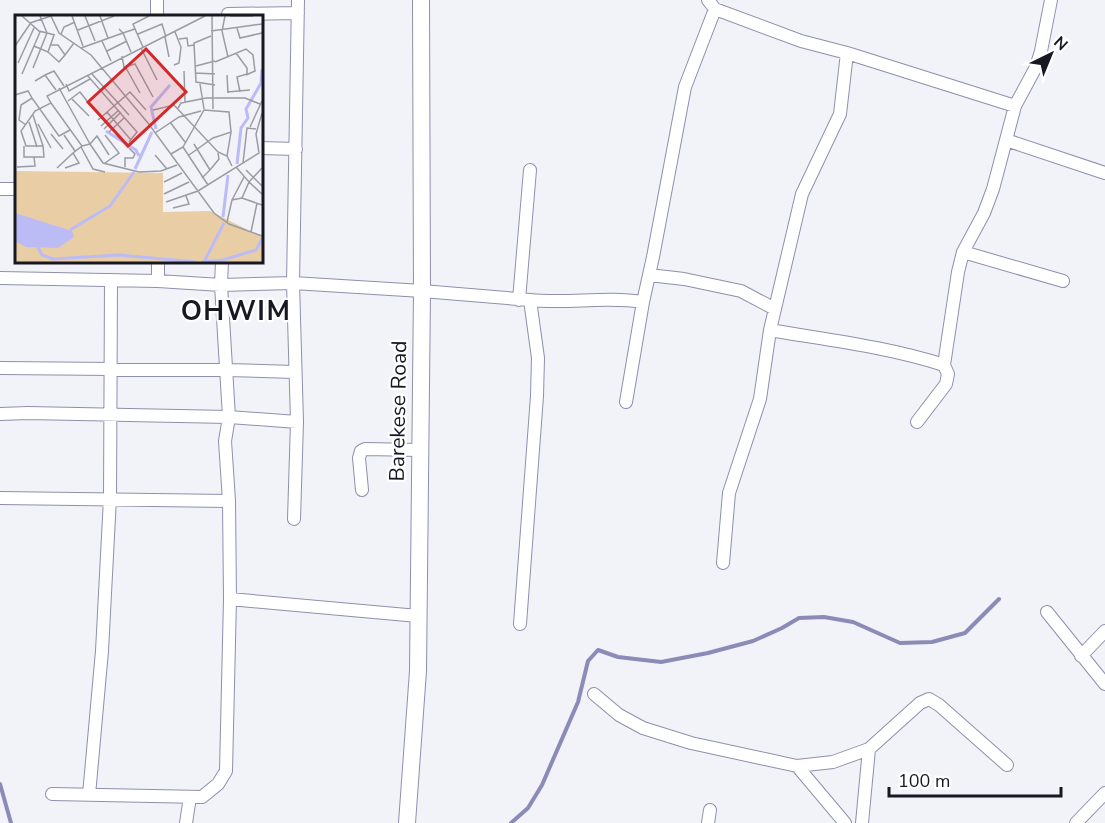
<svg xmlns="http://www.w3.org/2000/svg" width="1105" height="823" viewBox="0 0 1105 823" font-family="'Nunito Sans',sans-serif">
  <rect width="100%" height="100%" fill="#f2f3f9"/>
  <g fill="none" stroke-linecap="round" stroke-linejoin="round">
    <path stroke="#8a8bb6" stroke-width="4" d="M0,784l11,39
      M511,823l17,-15 14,-23 36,-83 10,-41 10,-11 20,7 43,5 47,-9 45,-12 29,-13 17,-10 25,-1 29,5 47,21 32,-1 33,-9 34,-34"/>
    <g stroke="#8e8fad" stroke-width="14">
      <path id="minor" d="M157,0v16
        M708,0l7,9 86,32 46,12 -7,61 -38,80 -32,136 -10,69 -31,94 -6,70
        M228,14l70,-1
        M847,53l168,53
        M1006,140l99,33
        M261,148l35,1
        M0,189h16
        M963,252l100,29
        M649,275l35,4 57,12 34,18
        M0,278l158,3 63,4 72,-2 129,8 108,9 8,58 -1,38 -17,228
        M158,281v-20
        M519,300l11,-130
        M530,300c38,4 76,-4 113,2
        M770,330c58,10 118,17 174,35
        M0,368l226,2 69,2
        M626,402l17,-100 10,-45 32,-170 30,-78
        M0,414l28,-1 201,4 68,5
        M917,422l29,-38 2,-10 -4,-9 14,-93 5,-20 21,-39 9,-24 22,-83 21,-39 5,-16 10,-51
        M362,490l-3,-32 2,-7 4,-2 55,1
        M0,498l229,3
        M294,519l3,-97 -4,-139 5,-283
        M230,599l188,17
        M1047,612l58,72
        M1081,656l24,-25
        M594,694l25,21 24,13 48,15 106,23 48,57
        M797,766l36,-4 36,-13
        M52,794l150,3 16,-13 8,-13 4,-172 -1,-98 -4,-60 4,-24 -8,-132 1,-24
        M89,795l13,-144 8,-153 1,-218
        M186,823l4,-26
        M708,823l2,-13
        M862,823l7,-74 51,-46 9,-4 10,6 68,60
        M1076,823l29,-30"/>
    </g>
    <g stroke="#8e8fad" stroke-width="18">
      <path id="secondary" d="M407,823l11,-152 4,-380 -1,-291"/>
    </g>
    <use href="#minor" stroke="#fff" stroke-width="12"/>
    <use href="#secondary" stroke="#fff" stroke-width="16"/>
  </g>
  <g text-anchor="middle" stroke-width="4.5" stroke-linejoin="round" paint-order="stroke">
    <g font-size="21" fill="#181823" stroke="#fff">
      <text transform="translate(398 411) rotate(-89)" y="7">Barekese Road</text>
    </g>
    <g font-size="27" font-weight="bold" letter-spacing="1.5" fill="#181823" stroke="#fff">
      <text x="236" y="320">OHWIM</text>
    </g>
  </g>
  <g transform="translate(15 15)">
    <rect width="248" height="248" fill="#f2f3f9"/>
    <path d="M0,156l148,2v39l47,-1 52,26v25h-247z" fill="#e9cda5"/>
    <path d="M0,198l57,18 2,6 -16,11 -32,-1 -11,-6z" fill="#bbbcf5"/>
    <path fill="none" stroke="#bbbcf5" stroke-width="3" d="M141,114l-5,-22 19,-22M91,116l30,19 3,6M222,149l4,-36 7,-10 -2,-9 15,-26 1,-14M120,154l17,-37M208,202l5,-42M55,215l40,-24 24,-34M21,229l6,11 11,4 66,-4 77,7M186,247l22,-2 33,-10 6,-11M189,247l20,-39"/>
    <path fill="none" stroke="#9b9ba3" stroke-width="1.5" d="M7,1l17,15 16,4M36,1l8,17 32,22 57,68 66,90 15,11 33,12M57,1l11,30M70,1l10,25M85,1l8,22M197,1l1,93M210,1l-3,15 6,26M215,1h23M15,8l21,-7M222,13l3,10 22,-5M104,14l4,4 12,-4 8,18M120,14l-2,-5 16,-8M63,15l36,-14M196,16l51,-7M25,17l-6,14 14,6 6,-17M46,19l3,-7 11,-5M123,19l24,-10 4,13M196,21l-17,7 2,39 19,3M150,22l4,20M164,24l8,-1 1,8 6,-1M87,26l9,20M36,30h7l7,10 9,-12M0,31l15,-22M66,33l42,-15 8,19M126,33l16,32M92,36l20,-10M33,37l11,10 6,-7M221,38l11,15v6l-10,3 3,15M107,41l2,11 11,-3 18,33M200,47l31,-13 7,6 2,16 -9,4M3,48l16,-35M159,50l5,-2 2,-16 -6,-15M181,51l19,-5M18,53l14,-35 -7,-17M111,53l14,25M169,56l1,31M76,58l38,42M181,58l19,1M7,59l12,-28M30,60l9,-4 10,15M72,60l50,57 -8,10M212,60l1,18M20,66l10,-6 11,15M51,69l3,7 21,-12M185,69l4,25M44,73l31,56M212,77l23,-2M0,80l13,-4 4,7M57,84l17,17M53,86l12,-9 7,9M36,88l31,43 -9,7 6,10 -14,5M163,93l3,-5 25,-5h39l15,6M138,95l21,-5 44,47 9,4 5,10M92,97l24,28M18,100l10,31M83,105l32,-28 16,18M14,107l8,25M155,107l15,20M23,109l13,24M11,110l-7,-5 2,-15 11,-7 27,38 11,-6M86,111l18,-16M235,112l12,-26M89,114l17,-17M94,117l15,-14M140,118l24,-16 22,-6M36,119l12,15M49,120l11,16M75,129l13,19 36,9 22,-1 16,-6M179,129l16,26 -8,8M9,131v11h20l-1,-11h-17l-5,-15 14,-20 16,-8 -4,-7 158,-80M67,131l8,-2 7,-8 12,19M66,132l12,22 12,3M168,132l25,38M156,139l12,-7 21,-37 25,2 2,20M140,140l12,14M174,140l24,-17 18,-6 -4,24M90,148l14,-10 -14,-18M228,148l4,-35 9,1M2,152l18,-1 -1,-9M110,152v-9h8l2,-4 -6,-6M221,152l13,15 13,-14M42,153l16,-15M195,155l9,-11 -1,-6M231,155l16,16M149,167l18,-9M149,179l25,-12M227,183l7,-16 13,12M217,185l12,-23M151,187l32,-11 61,-38 -3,-19 6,-21M158,193l16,-4 -3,-8M212,207l5,-22 10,-2 20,7M236,217l6,-29"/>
    <path fill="#d62828" fill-opacity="0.15" stroke="#d62828" stroke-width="3" d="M131,34l40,43 -58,54 -40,-44z"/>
    <rect width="248" height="248" fill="none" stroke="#181823" stroke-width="3"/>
  </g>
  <g transform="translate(1051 54) rotate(43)" stroke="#ffffff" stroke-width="4.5" paint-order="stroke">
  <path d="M0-4.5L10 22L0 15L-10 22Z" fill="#181823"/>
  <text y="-9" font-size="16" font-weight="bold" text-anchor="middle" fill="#181823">N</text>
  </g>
  <path d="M889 787v9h172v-9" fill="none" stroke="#181823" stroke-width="3"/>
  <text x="898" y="787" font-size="18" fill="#181823" stroke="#ffffff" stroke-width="4.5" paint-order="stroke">100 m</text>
</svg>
